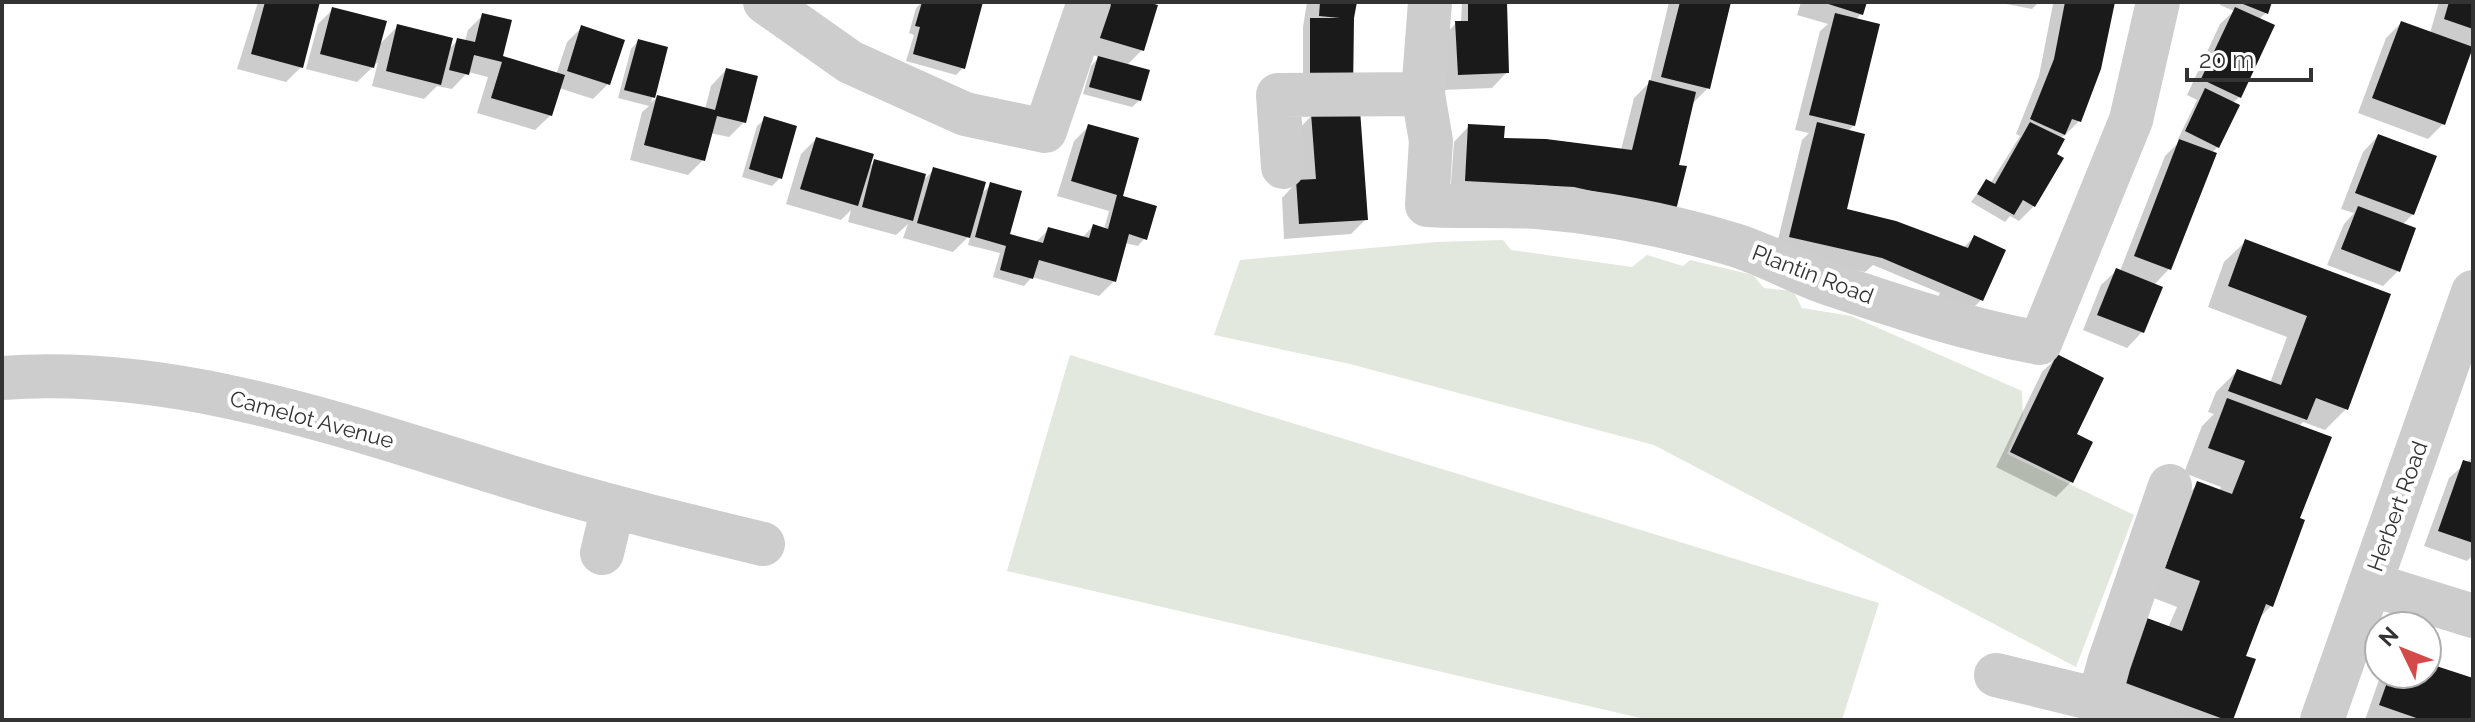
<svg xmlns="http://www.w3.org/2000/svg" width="2475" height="722" viewBox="0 0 2475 722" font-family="Raleway,sans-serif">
  <rect width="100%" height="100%" fill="#fff"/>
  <path fill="#e2e8dd" d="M1503,240l8,10 121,17 15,-12 36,11 7,-6 63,15 11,13 29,3 9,17 49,8 171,75 1,24 -16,39 127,61 -58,152 -422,-222 -304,-81 -136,-29 26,-75 196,-18z
    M1070,355l809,248 -37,117h-193l-642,-149z"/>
  <path fill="#0003" d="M258,2h58l-15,65 -15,15 -49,-13z
    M922,2h59l-18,66 -7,7 -50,-14 8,-26 -5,-2 7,-25z
    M1140,2l2,48 -16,16 14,34 -8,7 -49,-13 8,-28 8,-9 -23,-7z
    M1307,2h48l-52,97v-72z
    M1462,2h43l2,70 -15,16 -49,2 -2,-51 15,-16h5z
    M1669,2h60l-21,86 -15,15 -17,63 -1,43 -225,-13 4,-54 15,-16 33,14 119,10 13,-52 16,-16z
    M1801,2h63l-3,12 -6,6 -1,105 -7,7 -3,78 119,38 11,-11 30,14 -23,49 -15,15 -30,-13 4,-9 -67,-28 -8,7 -90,-20 27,-112 7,-7 -14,-3 25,-99 8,-7 -31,-9z
    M1996,2h43l-7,7z
    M2042,2h70l-33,119 -15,15 -6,2 -24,68 -15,15 -9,-5 -5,6 -34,-20 15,-20 4,2 30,-48 -4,-2 23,-58 14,-72z
    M2222,2h48l-4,11 -8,7 -19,77 -6,6 -15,44 -7,6 -42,116 -15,16 7,3 -19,44 -15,16 -44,-18 18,-45 16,-15 3,1 45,-115 16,-16 -3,-1 19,-39 -10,-5 33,-71 14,-13 -14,-6z
    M2439,2h34v46l-30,76 -15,15 -70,-26 28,-75 15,-15 29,10z
    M333,9l45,37 20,-20 50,24 10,-10 7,1 3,-11 15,-15 17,43 56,17 11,-33 15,-15 26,57 -15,15 -34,-11 -8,27 -16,15 -58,-17 11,-36 -20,-5 -16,17 -15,-3 -13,13 -52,-13 6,-24 -21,20 -51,-13 12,-45z
    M638,41l27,7 -14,55 6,-6 48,12 6,-23 15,-16 18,52 -15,15 -19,-4 -7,27 -15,15 -58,-15 12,-48 7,-6 -31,-8 13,-49z
    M1312,115l54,104 -15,15 -67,5 -2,-41 15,-16h3l-3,-51z
    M765,119l15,59 -8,8 -30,-9 15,-51z
    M1089,126l32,69 24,43 -7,8 -13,-3 -11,38 -15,15 -67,-19 -8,9 -31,-9 7,-24 -32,-8 3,-11 -18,18 -50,-14 5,-14 -12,11 -48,-13 3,-12 -10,10 -55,-16 15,-50 15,-15 51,30 8,-8 47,20 12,-11 46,25 11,-10 16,51 28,7 14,-14 33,9 11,-12 11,3 5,-18 -52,-15 17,-55z
    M2378,136l35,78 -11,11 -4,46 -15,15 -56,-21 17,-41 10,-11 -13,-4 22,-57z
    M2246,241l143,54 -43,114 -21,21 -22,-8 -5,5 -1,92 -26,87 -13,13 -14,38 -13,63h-97l-34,-13 68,-79 9,-21 -36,-14 32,-84 25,-25 21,8 2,-5 -37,-14 18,-47 12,-12 -6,-2 8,-20 21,-21 33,12 17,-46 -79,-30 16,-45z
    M2057,357l17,78 -2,46 -16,16 -60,-30 46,-95z
    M2473,457v98l-6,6 -43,-15 25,-68z
    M2427,665l46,15v40h-108l16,-46h46z"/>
  <path fill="#1a1a1a" d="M265,2h55l-17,66 -52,-14z
    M922,2h61l-18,67 -52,-15 7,-27 -5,-1z
    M1100,2h47l11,3 -14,46 -54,-16z
    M1320,2h37l-3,16 -1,75 -43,-1v-74h30l-21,-2z
    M1468,2h39l2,71 -51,2 -3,-54h13z
    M1680,2h51l-21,87 -49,-12z
    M1822,2h45l-4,13z
    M2065,2h50l-14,67 -20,53 -9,-3 -7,16 -35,-16 24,-60z
    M2238,2h34l-4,12z
    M2449,2h24v27l-29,-10z
    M332,7l55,14 -13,47 -54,-14z
    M2235,7l40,18 -34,73 -40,-19z
    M482,13l30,7 -9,36 62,19 -13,41 -61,-18 11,-36 -28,-7 -5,20 -20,-5 8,-32 18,4z
    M1835,13l45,11 -25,102 -46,-11z
    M2401,21l72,26 -28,78 -73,-27z
    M397,24l56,14 -12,47 -55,-14z
    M581,25l44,15 -15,45 -43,-14z
    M638,39l30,8 -13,51 -31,-8z
    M1098,56l52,14 -9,31 -52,-14z
    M726,68l32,8 -12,47 -29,-7 -12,45 -61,-16 13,-50 58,15z
    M1649,80l47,12 -17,73 8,1 -11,44 -102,-23 -109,-6 3,-57 37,2 -1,12 42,1 86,11z
    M2205,88l35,17 -21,43 -34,-17z
    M1360,110l8,110 -69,4 -3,-44 20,-1 -5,-66z
    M764,116l33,10 -15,53 -33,-10z
    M1817,122l48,12 -18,75 49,12 72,27 6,-13 32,15 -23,51 -101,-43 -93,-21z
    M2030,122l35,17 -8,15 7,4 -29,49 -12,-7 -9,15 -37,-21 9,-15 9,5z
    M1088,124l51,14 -16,58 34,10 -10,34 -18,-6 -13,48 -77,-22 -6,19 -33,-9 6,-24 -31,-9 15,-55 32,9 -12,43 33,9 5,-16 41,11 4,-14 15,5 9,-34 -46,-14z
    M2378,134l59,22 -23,59 -59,-22z
    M816,137l58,17 -16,52 -58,-17z
    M2179,139l38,14 -46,117 -37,-14z
    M874,159l52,15 -13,47 -51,-14z
    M933,167l53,15 -16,56 -53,-15z
    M2358,206l58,22 -16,44 -59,-23z
    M2245,239l146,55 -43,116 -32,-12 -9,22 -79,-29 9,-22 44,16 26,-69 -79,-30z
    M2116,268l47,19 -19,46 -47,-18z
    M2057,354l47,24 -27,56 16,8 -20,41 -63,-31z
    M2227,398l105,39 -32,81 5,2 -32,87 -7,-3 -20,52 10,3 -23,61h-7l-103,-38 24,-64 35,13 18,-50 -35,-13 32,-87 35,13 13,-33 -37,-13z
    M2463,460l10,3v80l-35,-12z
    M2427,663l46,15v42h-51l-43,-15 11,-31h37z"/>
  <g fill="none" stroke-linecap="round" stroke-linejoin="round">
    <path stroke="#cdcdcd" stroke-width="44" d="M765,2l85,60 115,52 80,17 44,-129
      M1430,2l-7,92 8,47 -4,64c36,2 74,0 110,2 63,5 130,18 191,36 33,9 64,27 96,39 71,24 143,48 216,61l91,-223 27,-118
      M1283,167l-5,-72 145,-1
      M2,378c177,-13 348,50 515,101 81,25 163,45 246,65
      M602,553l11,-46
      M2370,584l103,32
      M1996,675l103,25 57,20
      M2099,700l10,-37 61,-177
      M2322,720l151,-428"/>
  </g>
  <g text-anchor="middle" stroke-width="8" stroke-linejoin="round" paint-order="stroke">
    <g font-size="22" fill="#333" stroke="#fff">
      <text transform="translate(1813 274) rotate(21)" y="8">Plantin Road</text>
      <text transform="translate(312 419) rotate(15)" y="8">Camelot Avenue</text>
      <text transform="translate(2397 506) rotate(-70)" y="8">Herbert Road</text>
    </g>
  </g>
  <rect width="2475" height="722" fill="none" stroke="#333333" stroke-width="8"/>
  <g transform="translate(2403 650) rotate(313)"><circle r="38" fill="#ffffff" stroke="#adadad" stroke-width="2"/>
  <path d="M0-6L14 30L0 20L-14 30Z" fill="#d44a4a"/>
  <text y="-12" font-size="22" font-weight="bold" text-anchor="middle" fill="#333333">N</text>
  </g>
  <path d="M2187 68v12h124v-12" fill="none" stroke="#333333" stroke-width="4"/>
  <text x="2199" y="68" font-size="24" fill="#333333" stroke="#ffffff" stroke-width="6" paint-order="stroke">20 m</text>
</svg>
